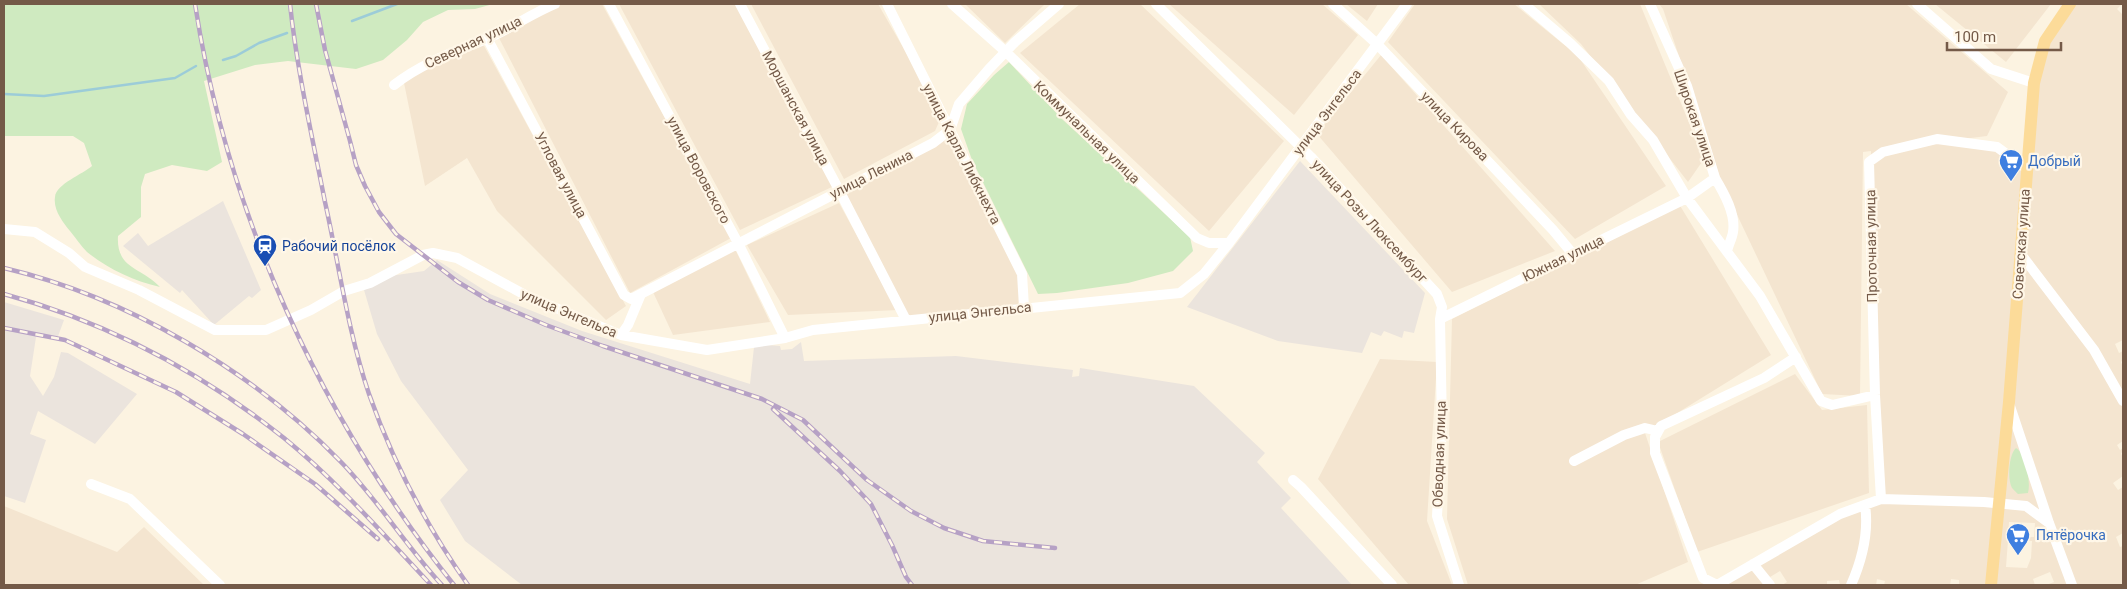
<svg xmlns="http://www.w3.org/2000/svg" width="2127" height="589" viewBox="0 0 2127 589" font-family="Roboto,sans-serif">
  <rect width="100%" height="100%" fill="#fcf3e1"/>
  <path fill="#f4e5d0" fill-rule="evenodd" d="M559,4h43l129,234 -101,55 -132,-257z
    M619,4h117l98,182 -94,44z
    M751,4h127l64,111 -7,16 -91,48z
    M965,4h80l-40,39z
    M1080,4h60l144,137 -75,90 -189,-178z
    M1169,4h153l36,31 -64,80z
    M1346,4h32l-11,17z
    M1415,4h99l64,52 88,130 -91,53 -187,-197z
    M1539,4h101l64,155 -16,23 -107,-138z
    M1659,4h247l102,88 -21,44 -32,4 42,7 29,22 19,-128 25,-37h53v2l-2,-1 -4,4 6,6v325l-8,4 4,9 4,-2v9l-2,2 2,5v74l-6,4 3,5 3,-2v4l-2,1 2,6v17l-10,7 5,7 5,-3v46l-7,4 4,10 3,-1v39h-77l8,-3 -4,-10 -17,7 2,6h-76v-5l-8,-1 -1,6h-66l1,-4 -8,-2 -1,6h-36l-1,-5 -12,1v4h-45l5,-3 -7,-11 -10,6 5,8h-58l77,-46 87,-40 -10,-348 -8,1 -3,244 -38,-2 -100,-211 -59,-174zM2009,522l26,1 -1,14 -26,-1zM2008,540l24,1 -1,17 -4,10 -21,-1z
    M1935,4h116l-45,58z
    M483,44l143,262 -20,14 -109,-109 -30,-53 -42,28 -22,-108z
    M1381,55l174,196 -103,41 -135,-158z
    M950,130l72,144 2,33 -118,13 -67,-130z
    M839,203l59,107 -110,5 -41,-70z
    M1679,204l92,151 -126,78 43,129 -53,23h-167l-21,-66 5,-200z
    M735,249l35,73 -97,13 -20,-43z
    M1380,359l57,3 -10,159 25,64h-43l-91,-106z
    M1795,374l27,36 45,-5 2,88 -172,59 -39,-110z
    M4,506l113,46 27,-25 60,58h-200z"/>
  <path fill="#ebe4dd" d="M1300,161l125,132 -11,40 -10,-2 -2,7 -18,-7 -3,5 -10,-4 -9,21 -84,-12 -91,-34z
    M223,201l38,89 -9,8 -3,-2 -35,29 -32,-35 -2,3 -57,-47 15,-13 10,13z
    M437,260l53,34 92,37 168,53 4,-37 13,-2 13,1 1,4 11,-1 9,-7 3,19 152,-5 117,14 -1,7 7,-1 1,-8 114,18 71,67 -8,9 34,36 -10,10 71,77h-830l-57,-44 -25,-41 28,-30 -67,-89 -24,-47 -13,-44 26,-14 34,-5z
    M4,302l60,18 -7,19 -21,-2 -6,39 13,20 11,-19 7,-25 7,1 69,41 -42,50 -57,-33 -8,23 16,6 -21,63 -21,-7z"/>
  <path fill="#cfeac0" d="M4,4h489l-18,5 -27,1 -25,12 -16,18 -24,20 -27,9 -68,-8 -33,4 -51,16 18,81 -15,9 -35,-6 -27,9 -4,13v30l-23,19c-2,33 23,31 42,51 -26,-6 -52,-18 -73,-35 -6,-6 -11,-14 -17,-21 -7,-9 -17,-21 -15,-34 1,-13 28,-23 37,-31l-8,-23 -11,-7h-69z
    M1009,62l53,57 128,118 3,14 -20,20 -45,12 -71,10 -19,1 -66,-134 -11,-31 6,-25 27,-29z
    M2016,448c10,6 15,33 12,45l-10,1c-1,-1 -6,-6 -6,-6 -5,-9 -3,-34 4,-40z"/>
  <g fill="none" stroke-linecap="round" stroke-linejoin="round">
    <path stroke="#9cccd8" stroke-width="2.5" d="M352,21l45,-17
      M223,60l13,-4 23,-13 28,-10
      M4,94l40,2 131,-18 21,-12"/>
    <path stroke="#fff" stroke-width="10" d="M609,4l129,239 47,95
      M740,4l99,186 67,130
      M887,4l135,270 2,33
      M952,4l54,48 191,186 12,5h20
      M1156,4l155,153 126,137 5,13 -2,12 2,108 -5,89 22,69
      M1333,4l44,40 176,186 19,23
      M1524,4l46,39 39,38 22,34 22,25 34,58 73,98 61,105 11,4 43,-10
      M1917,4l74,65 43,14
      M487,38l137,257 7,4 302,-156 17,-13 9,-26 30,-35 26,-27 44,-38
      M394,85c28,-22 60,-33 92,-46 24,-10 45,-25 69,-35
      M1715,178c9,15 21,36 18,54 -1,7 -5,13 -6,20
      M4,229l31,3 34,21 16,14 54,23 76,40h51l45,-20 33,-19 26,-8 53,-28 10,-2 24,5 70,38 94,39 86,15 78,-12 28,-8 367,-37 24,-19 25,-31 178,-239
      M2020,253l74,97 29,51
      M1440,319l247,-121 28,-20 -28,-92 -37,-82
      M621,335l7,-10 13,-31
      M2010,406l39,117 23,62
      M1574,461l50,-26 21,-7 13,3
      M1293,480l8,7 91,98
      M91,484l39,15 90,86
      M1881,499l-6,-104 -6,-233 14,-10 54,-13 60,8 30,22
      M1753,564l17,21
      M1717,585l123,-71 41,-15 103,3 42,4 23,17
      M1717,585l-14,-7 -48,-125v-16l6,-11 103,-48 32,-21
      M1851,585c11,-25 18,-53 14,-80"/>
    <path stroke="#fcdb99" stroke-width="12" d="M1991,585l18,-183 25,-319 11,-42 25,-37"/>
    <g stroke="#b6a1c5" stroke-width="4.5">
      <path id="rail" d="M195,4c33,212 125,413 259,581
        M290,4c7,66 22,132 35,198 14,63 23,130 44,192 24,68 58,133 99,191
        M316,4l9,46 25,91 6,24 9,21 14,26 17,22 62,48 30,18 58,25 57,21 159,53 41,21 64,60 44,31 33,17 39,13 72,7
        M4,268c123,29 249,103 337,194 37,38 65,84 101,123
        M4,294c102,28 197,78 280,144 54,44 100,97 147,147
        M4,328l61,12 111,52 67,42 72,50 63,55
        M773,409l67,62 31,33 21,41 14,32 6,8"/>
    </g>
    <use href="#rail" stroke="#fff7e8" stroke-width="2.5" stroke-dasharray="8" stroke-linecap="butt"/>
  </g>
  <defs>
    <g id="supermarket-pin" transform="scale(1.25)"><path d="M0 17L-7.5 6A9.5 9.5 0 1 1 7.5 6Z" fill="#3f7fe0" stroke="#fff7e8"/><path d="M-6-5.5h2.5l.6 2H6L4.5 2H-2.5L-4.4-4H-6ZM-1.5 3.2a1.3 1.3 0 1 0 .1 0ZM3 3.2a1.3 1.3 0 1 0 .1 0Z" fill="#fff"/></g>
    <g id="station-pin" transform="scale(1.25)"><path d="M0 17L-7.5 6A9.5 9.5 0 1 1 7.5 6Z" fill="#1a4fb4" stroke="#fff7e8"/><path d="M-3-6H3Q5-6 5-4V2Q5 4 3 4L4.5 6H3L1.5 4h-3L-3 6H-4.5L-3 4Q-5 4-5 2V-4Q-5-6-3-6ZM-3.5-4v3h7v-3ZM-3.5 1v1.5H-2V1ZM2 1v1.5H3.5V1Z" fill="#fff"/></g>
  </defs>
  <g fill-rule="evenodd">
    <use href="#supermarket-pin" x="2011" y="161"/>
    <use href="#station-pin" x="265" y="246"/>
    <use href="#supermarket-pin" x="2018" y="535"/>
  </g>
  <g text-anchor="middle" stroke-width="4.5" stroke-linejoin="round" paint-order="stroke">
    <g font-size="14" fill="#745a48" stroke="#fff7e8">
      <text transform="translate(473 42) rotate(-25)" y="5">Северная улица</text>
      <text transform="translate(796 108) rotate(62)" y="5">Моршанская улица</text>
      <text transform="translate(1327 112) rotate(-53)" y="5">улица Энгельса</text>
      <text transform="translate(1695 118) rotate(71)" y="5">Широкая улица</text>
      <text transform="translate(1455 126) rotate(46)" y="5">улица Кирова</text>
      <text transform="translate(1087 132) rotate(44)" y="5">Коммунальная улица</text>
      <text transform="translate(962 154) rotate(63)" y="5">улица Карла Либкнехта</text>
      <text transform="translate(699 170) rotate(62)" y="5">улица Воровского</text>
      <text transform="translate(871 174) rotate(-27)" y="5">улица Ленина</text>
      <text transform="translate(561 175) rotate(62)" y="5">Угловая улица</text>
      <text transform="translate(1370 221) rotate(47)" y="5">улица Розы Люксембург</text>
      <text transform="translate(2021 244) rotate(-86)" y="5">Советская улица</text>
      <text transform="translate(1871 246) rotate(-91)" y="5">Проточная улица</text>
      <text transform="translate(1563 258) rotate(-26)" y="5">Южная улица</text>
      <text transform="translate(980 312) rotate(-6)" y="5">улица Энгельса</text>
      <text transform="translate(569 313) rotate(23)" y="5">улица Энгельса</text>
      <text transform="translate(1439 454) rotate(-88)" y="5">Обводная улица</text>
    </g>
    <g font-size="14" fill="#366cbe" stroke="#fff7e8" text-anchor="start">
      <text x="2028" y="166">Добрый</text>
      <text x="2036" y="540">Пятёрочка</text>
    </g>
    <g font-size="14" fill="#164399" stroke="#fff7e8" text-anchor="start">
      <text x="282" y="251">Рабочий посёлок</text>
    </g>
  </g>
  <rect width="2127" height="589" fill="none" stroke="#745a48" stroke-width="10"/>
  <path d="M1947 42v8h114v-8" fill="none" stroke="#745a48" stroke-width="2.5"/>
  <text x="1954" y="42" font-size="15" fill="#745a48" stroke="#fff7e8" stroke-width="4" paint-order="stroke">100 m</text>
</svg>
